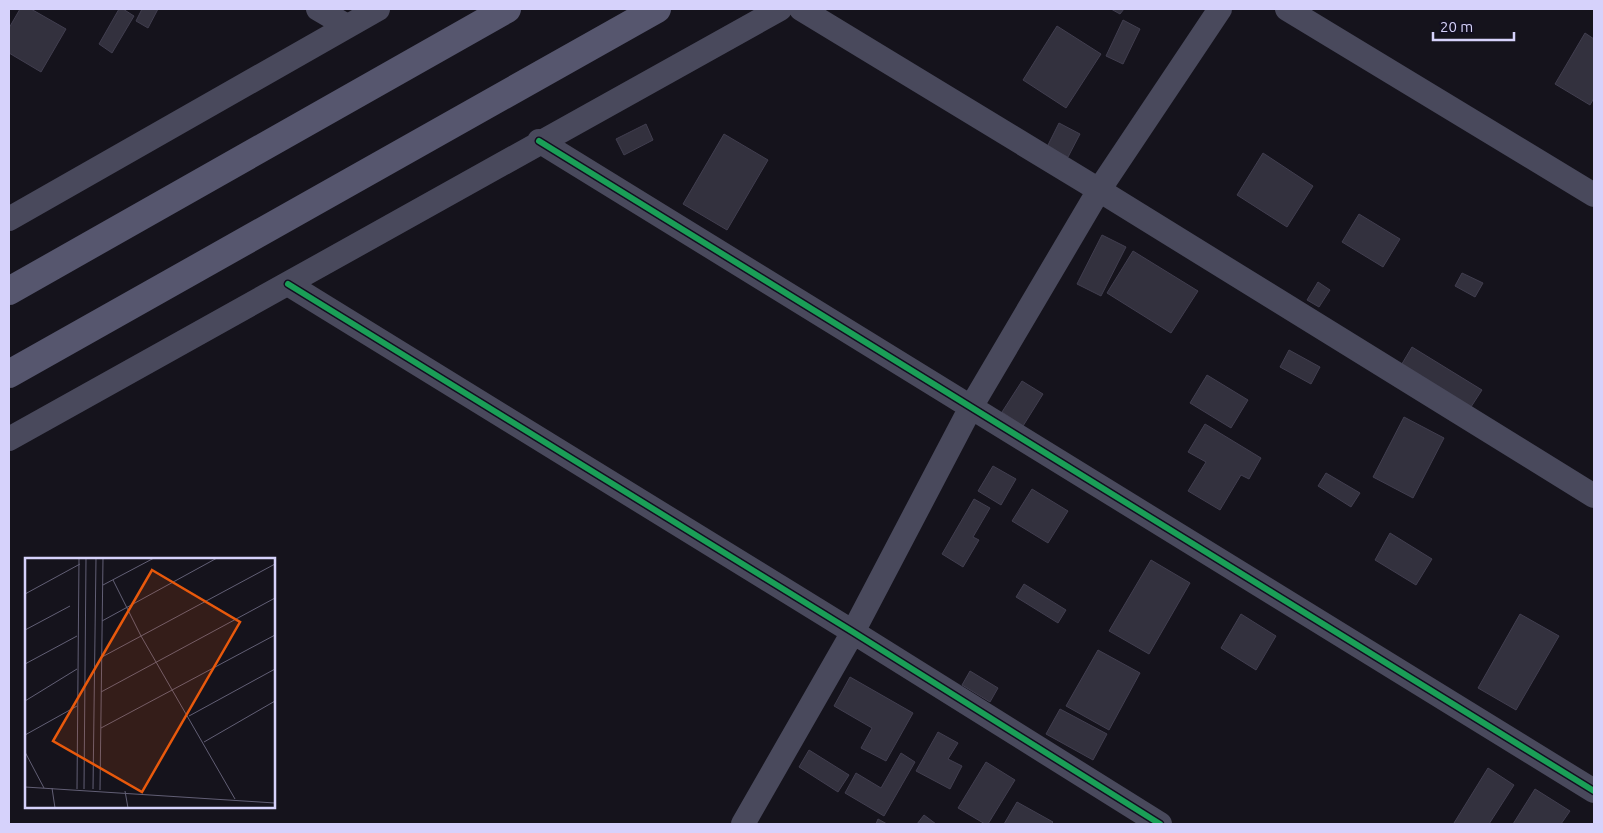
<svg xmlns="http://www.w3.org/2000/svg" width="1603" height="833" viewBox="0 0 1603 833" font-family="Ubuntu,sans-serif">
  <rect width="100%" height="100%" fill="#15131c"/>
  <path fill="#33313e" stroke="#413e4f" d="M20,9h11l35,20 -25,43 -32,-19v-25z
    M119,9h4l11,7 -22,37 -13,-9z
    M142,9h16l-10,19 -12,-7z
    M1111,9h13l-4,5z
    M1123,20l17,9 -17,35 -17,-8z
    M1057,26l44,28 -35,54 -43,-28z
    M1585,33l9,6v59l-4,7 -35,-21z
    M1059,123l21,11 -12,23 -21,-10z
    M646,124l7,16 -29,15 -8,-16z
    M724,134l44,26 -41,70 -44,-26z
    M1263,153l50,33 -26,41 -50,-32z
    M1359,214l41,25 -17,28 -41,-25z
    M1102,235l24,12 -25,49 -24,-12z
    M1133,251l65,40 -27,42 -64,-40z
    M1462,273l21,10 -8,14 -20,-11z
    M1318,282l12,8 -11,17 -12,-7z
    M1412,347l70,43 -13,20 -69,-43z
    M1289,350l31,17 -9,17 -31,-17z
    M1207,375l41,25 -17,28 -41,-25z
    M1022,381l21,13 -20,32 -21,-14z
    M1404,417l40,21 -31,60 -40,-21z
    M1205,424l56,34 -12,21 -8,-4 -21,35 -32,-19 18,-29 -18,-10z
    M993,466l23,13 -15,26 -23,-14z
    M1326,473l34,20 -9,14 -33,-21z
    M1032,489l36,22 -20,32 -36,-22z
    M974,499l16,9 -17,29 6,3 -16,27 -21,-13z
    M1390,533l42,26 -16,26 -41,-25z
    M1151,560l39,23 -41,71 -40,-23z
    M1024,584l42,26 -8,13 -42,-26z
    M1241,614l35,22 -20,34 -35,-22z
    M1520,614l39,22 -43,74 -38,-22z
    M1098,650l42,23 -31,57 -43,-24z
    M970,671l28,17 -8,14 -28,-17z
    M850,677l63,36 -27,48 -25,-13 11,-20 -38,-22z
    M1060,709l47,25 -14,26 -47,-26z
    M938,732l20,11 -10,16 14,7 -12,23 -34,-18z
    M809,750l40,25 -11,17 -39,-25z
    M901,753l14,9 -31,54 -39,-23 11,-20 25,15z
    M986,762l29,18 -27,44h-3l-27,-16z
    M1488,768l26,17 -25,39h-33l-2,-1z
    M1535,789l35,22 -9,13h-48z
    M1017,802l36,20 -2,2h-47z
    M924,815l12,9h-19z
    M878,819l9,5h-11z"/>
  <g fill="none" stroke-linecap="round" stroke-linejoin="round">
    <path stroke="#49495c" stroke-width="24" d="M318,9l29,17
      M801,9l298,181 495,306
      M1287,9l307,186
      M539,141l1055,650
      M9,219l369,-210
      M288,284l565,348 307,192
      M9,439c257,-143 513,-288 771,-430
      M743,824l110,-192 118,-225 128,-217 121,-181"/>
    <path stroke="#56566e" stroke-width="28" d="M9,291l498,-282
      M9,374l648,-365"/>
    <g stroke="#120f20" stroke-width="9">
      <path id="cycleway" d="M539,141l1055,650
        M288,284l565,348 307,192"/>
    </g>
    <use href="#cycleway" stroke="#1a9f57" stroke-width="6"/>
  </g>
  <g transform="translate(25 558)">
    <rect width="250" height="250" fill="#15131c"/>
    <path fill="none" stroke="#625f75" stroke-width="1" d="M88,22l28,56 94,163M78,27l51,-27M0,36l55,-30M77,63l115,-63M0,72l45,-24M77,99l173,-93M0,106l52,-28M76,134l174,-94M0,143l52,-32M164,158l86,-47M76,170l174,-93M0,177l52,-29M179,184l71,-41M0,194l19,36M0,229l250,16M27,230l3,20M52,231l2,-231M59,231l2,-231M68,231l3,-231M75,232l3,-232M100,233l3,17"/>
    <path fill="#e8590c" fill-opacity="0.15" stroke="#e8590c" stroke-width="2.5" d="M127,12l88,52 -98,170 -89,-51z"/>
    <rect width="250" height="250" fill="none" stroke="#d6d2fb" stroke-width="2.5"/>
  </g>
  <rect width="1603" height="833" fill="none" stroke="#d6d2fb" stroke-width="20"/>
  <path d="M1433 32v8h81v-8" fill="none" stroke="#d6d2fb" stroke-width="2.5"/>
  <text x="1440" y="32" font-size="15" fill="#d6d2fb" stroke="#120f20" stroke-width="4" paint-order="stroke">20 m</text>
</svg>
